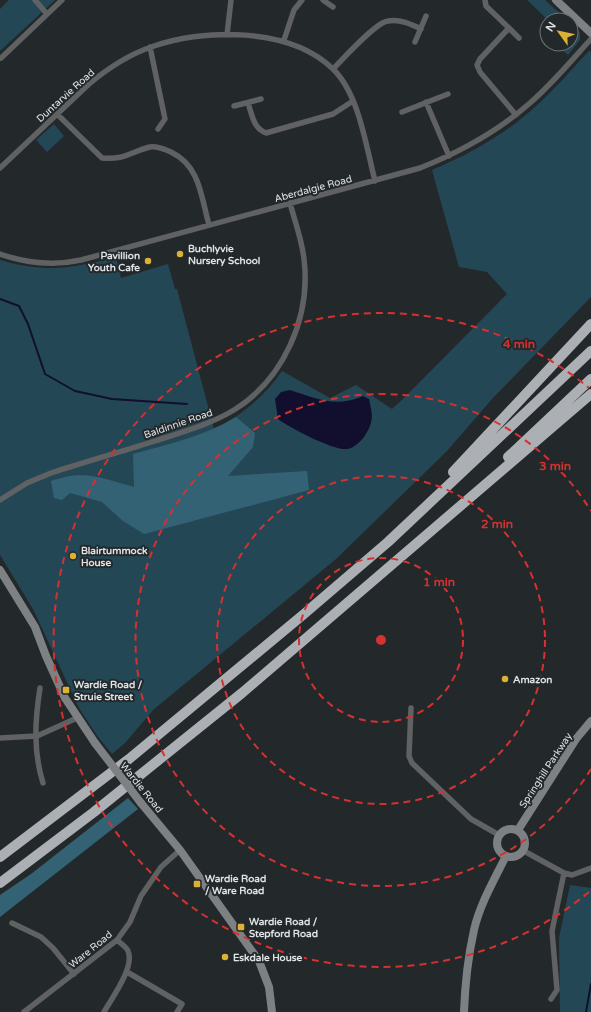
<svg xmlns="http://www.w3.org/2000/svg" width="591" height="1012" viewBox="0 0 591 1012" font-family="'Varela Round',sans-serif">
  <rect width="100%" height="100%" fill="#23292b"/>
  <path fill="#244756" d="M9,0h46l-55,51v-42z
    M527,0h18l22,20h-19z
    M571,24l9,9v7l-12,15 -12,-11h15z
    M589,51h2v246l-99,102 -45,52 -111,108 -183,151 -28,33 -13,11 -14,-17 -19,-29 -46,-99 -33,-54v-295c46,13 70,9 116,-3l5,21 47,-14 7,25h2l37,140c27,-13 51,-33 68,-58l48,27 26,-13 36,24 12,-11 103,-104 -20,-22 -28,-5 -27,-97c38,-16 74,-36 104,-64 19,-17 36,-37 53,-55z
    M54,124l10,12 -17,16 -11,-12z
    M570,885l21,3v124h-31l-1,-74z"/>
  <path fill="#346275" d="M236,417l19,16 -2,14 -25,29 79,-5 2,19 -165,44 -21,-13 -21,-19 -32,-9 -8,7 -8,-2 -3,-17c34,-12 50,-3 83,6l-1,-33c36,-10 71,-18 103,-37z
    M128,798l10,11 -138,108v-22l31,-21z"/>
  <path fill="#110f2d" d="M290,390c28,9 44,18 73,6l6,3c4,17 5,23 -5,38 -4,5 -10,11 -17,12 -13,2 -57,-21 -69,-30l-3,-20 6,-7z"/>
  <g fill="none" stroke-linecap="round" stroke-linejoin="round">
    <path stroke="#110f2d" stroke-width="2" d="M0,299l19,7 9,18 17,50 30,17 37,8 75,5
      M586,1012l5,-28"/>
    <path stroke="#5f6163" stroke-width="5.5" d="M35,0l12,14
      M323,0l10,7
      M485,0l1,6 23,22 -29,31 -3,6 3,7 36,43
      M509,28l10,10
      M227,35l4,-35
      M284,40l10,-30 8,-10
      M415,42l11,-26
      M150,47l15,72 -7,10
      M1,58l61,-58
      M333,69c10,-10 43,-47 55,-48 12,-2 23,3 33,8
      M426,102l23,54
      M248,103c4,11 5,25 18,30l67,-19 20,-13
      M234,106l27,-7
      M402,112l46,-18
      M57,114l45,44c23,2 28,-6 48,-11 7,-1 14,2 21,5 29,14 30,44 38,73
      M0,168l89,-84c18,-15 39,-29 62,-37 53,-19 139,-20 182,22 26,25 33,77 42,112
      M0,254c26,9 54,12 81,6l339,-92c40,-16 77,-36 110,-65 22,-19 41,-42 61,-64
      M0,500l27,-17 24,-10c34,-11 69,-21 104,-32 27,-9 54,-16 79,-31 50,-31 77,-93 70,-151 -2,-19 -9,-37 -14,-56
      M40,688c-5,32 -7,63 3,95
      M411,708l-2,48 3,7 59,56 28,16
      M0,738l37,-2 40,-18
      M524,851l40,22 8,2 19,-7
      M12,923l29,14 12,11 21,26
      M127,972l55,32 -5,8
      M551,999l6,-9 -5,-59 12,-58
      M24,1012l93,-72 13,-18 11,-26 20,-29 19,-17
      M104,1012c8,-14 31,-45 24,-61 -1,-4 -8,-8 -11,-11"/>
    <path stroke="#7e8184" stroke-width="8" d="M556,0l35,33
      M0,570l35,57 11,29 19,42 30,45
      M141,803l39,47 79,111 10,26 3,25
      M497 843a14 14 0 1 1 28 0a14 14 0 1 1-28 0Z
      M518,830l58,-91 15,-18
      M464,1012c1,-28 4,-55 10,-82 6,-26 20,-50 32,-74"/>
    <path stroke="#acb0b5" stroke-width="10" d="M508,457l83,-78
      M453,472l138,-148
      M0,857l129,-98 175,-145 84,-72 203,-191
      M0,883l94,-71 148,-119 349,-299"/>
    <path stroke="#7e8184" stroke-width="8" d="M95,743l46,60"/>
  </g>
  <g fill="none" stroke="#d63131" stroke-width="2" stroke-dasharray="7 5">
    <circle cx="381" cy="640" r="82"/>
    <circle cx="381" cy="640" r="164"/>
    <path d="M591 769A246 246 0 1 1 591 511"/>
    <path d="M589 892A327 327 0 1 1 589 388"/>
  </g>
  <g fill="#ddb133" stroke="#23292b" stroke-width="1.5">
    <circle cx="180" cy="254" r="4"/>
    <circle cx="148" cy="261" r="4"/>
    <circle cx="73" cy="556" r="4"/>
    <circle cx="505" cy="679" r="4"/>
    <rect x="62" y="686" width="8" height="8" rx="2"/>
    <rect x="193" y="880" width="8" height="8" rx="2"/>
    <rect x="237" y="923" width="8" height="8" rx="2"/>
    <circle cx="225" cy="957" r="4"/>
  </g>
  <g text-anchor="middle" stroke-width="4" stroke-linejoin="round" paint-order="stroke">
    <g font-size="10" fill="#e0e3e5" stroke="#23292b">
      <text transform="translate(65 95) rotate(-42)" y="4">Duntarvie Road</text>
      <text transform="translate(313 188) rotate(-15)" y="4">Aberdalgie Road</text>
      <text transform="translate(178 423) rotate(-19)" y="4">Baldinnie Road</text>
      <text transform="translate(545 770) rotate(-57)" y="4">Springhill Parkway</text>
      <text transform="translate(142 787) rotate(51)" y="4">Wardie Road</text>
      <text transform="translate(90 949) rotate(-39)" y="4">Ware Road</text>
    </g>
    <g font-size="10" font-weight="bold" fill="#e0e3e5" stroke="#23292b" text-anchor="start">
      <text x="188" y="252">Buchlyvie<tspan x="188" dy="12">Nursery School</tspan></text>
      <text x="140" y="259" text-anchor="end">Pavillion<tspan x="140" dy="12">Youth Cafe</tspan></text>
      <text x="81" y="554">Blairtummock<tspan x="81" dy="12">House</tspan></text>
      <text x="513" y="683">Amazon</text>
      <text x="74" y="688">Wardie Road /<tspan x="74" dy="12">Struie Street</tspan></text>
      <text x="205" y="882">Wardie Road<tspan x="205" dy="12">/ Ware Road</tspan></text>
      <text x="249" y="925">Wardie Road /<tspan x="249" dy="12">Stepford Road</tspan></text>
      <text x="233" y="961">Eskdale House</text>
    </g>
  </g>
  <circle cx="381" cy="640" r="6" fill="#d63131" stroke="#23292b" stroke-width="2"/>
  <g font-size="12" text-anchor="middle" font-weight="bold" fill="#d63131" stroke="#23292b" stroke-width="4" stroke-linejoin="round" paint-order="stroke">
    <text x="519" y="348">4 min</text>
    <text x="555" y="470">3 min</text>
    <text x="497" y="528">2 min</text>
    <text x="439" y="586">1 min</text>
  </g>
  <g transform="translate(559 32) rotate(303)"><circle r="19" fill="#23292b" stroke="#6f7375"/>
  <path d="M0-3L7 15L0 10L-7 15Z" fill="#ddb133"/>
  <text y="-6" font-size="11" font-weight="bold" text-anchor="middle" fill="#e0e3e5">N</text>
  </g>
</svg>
